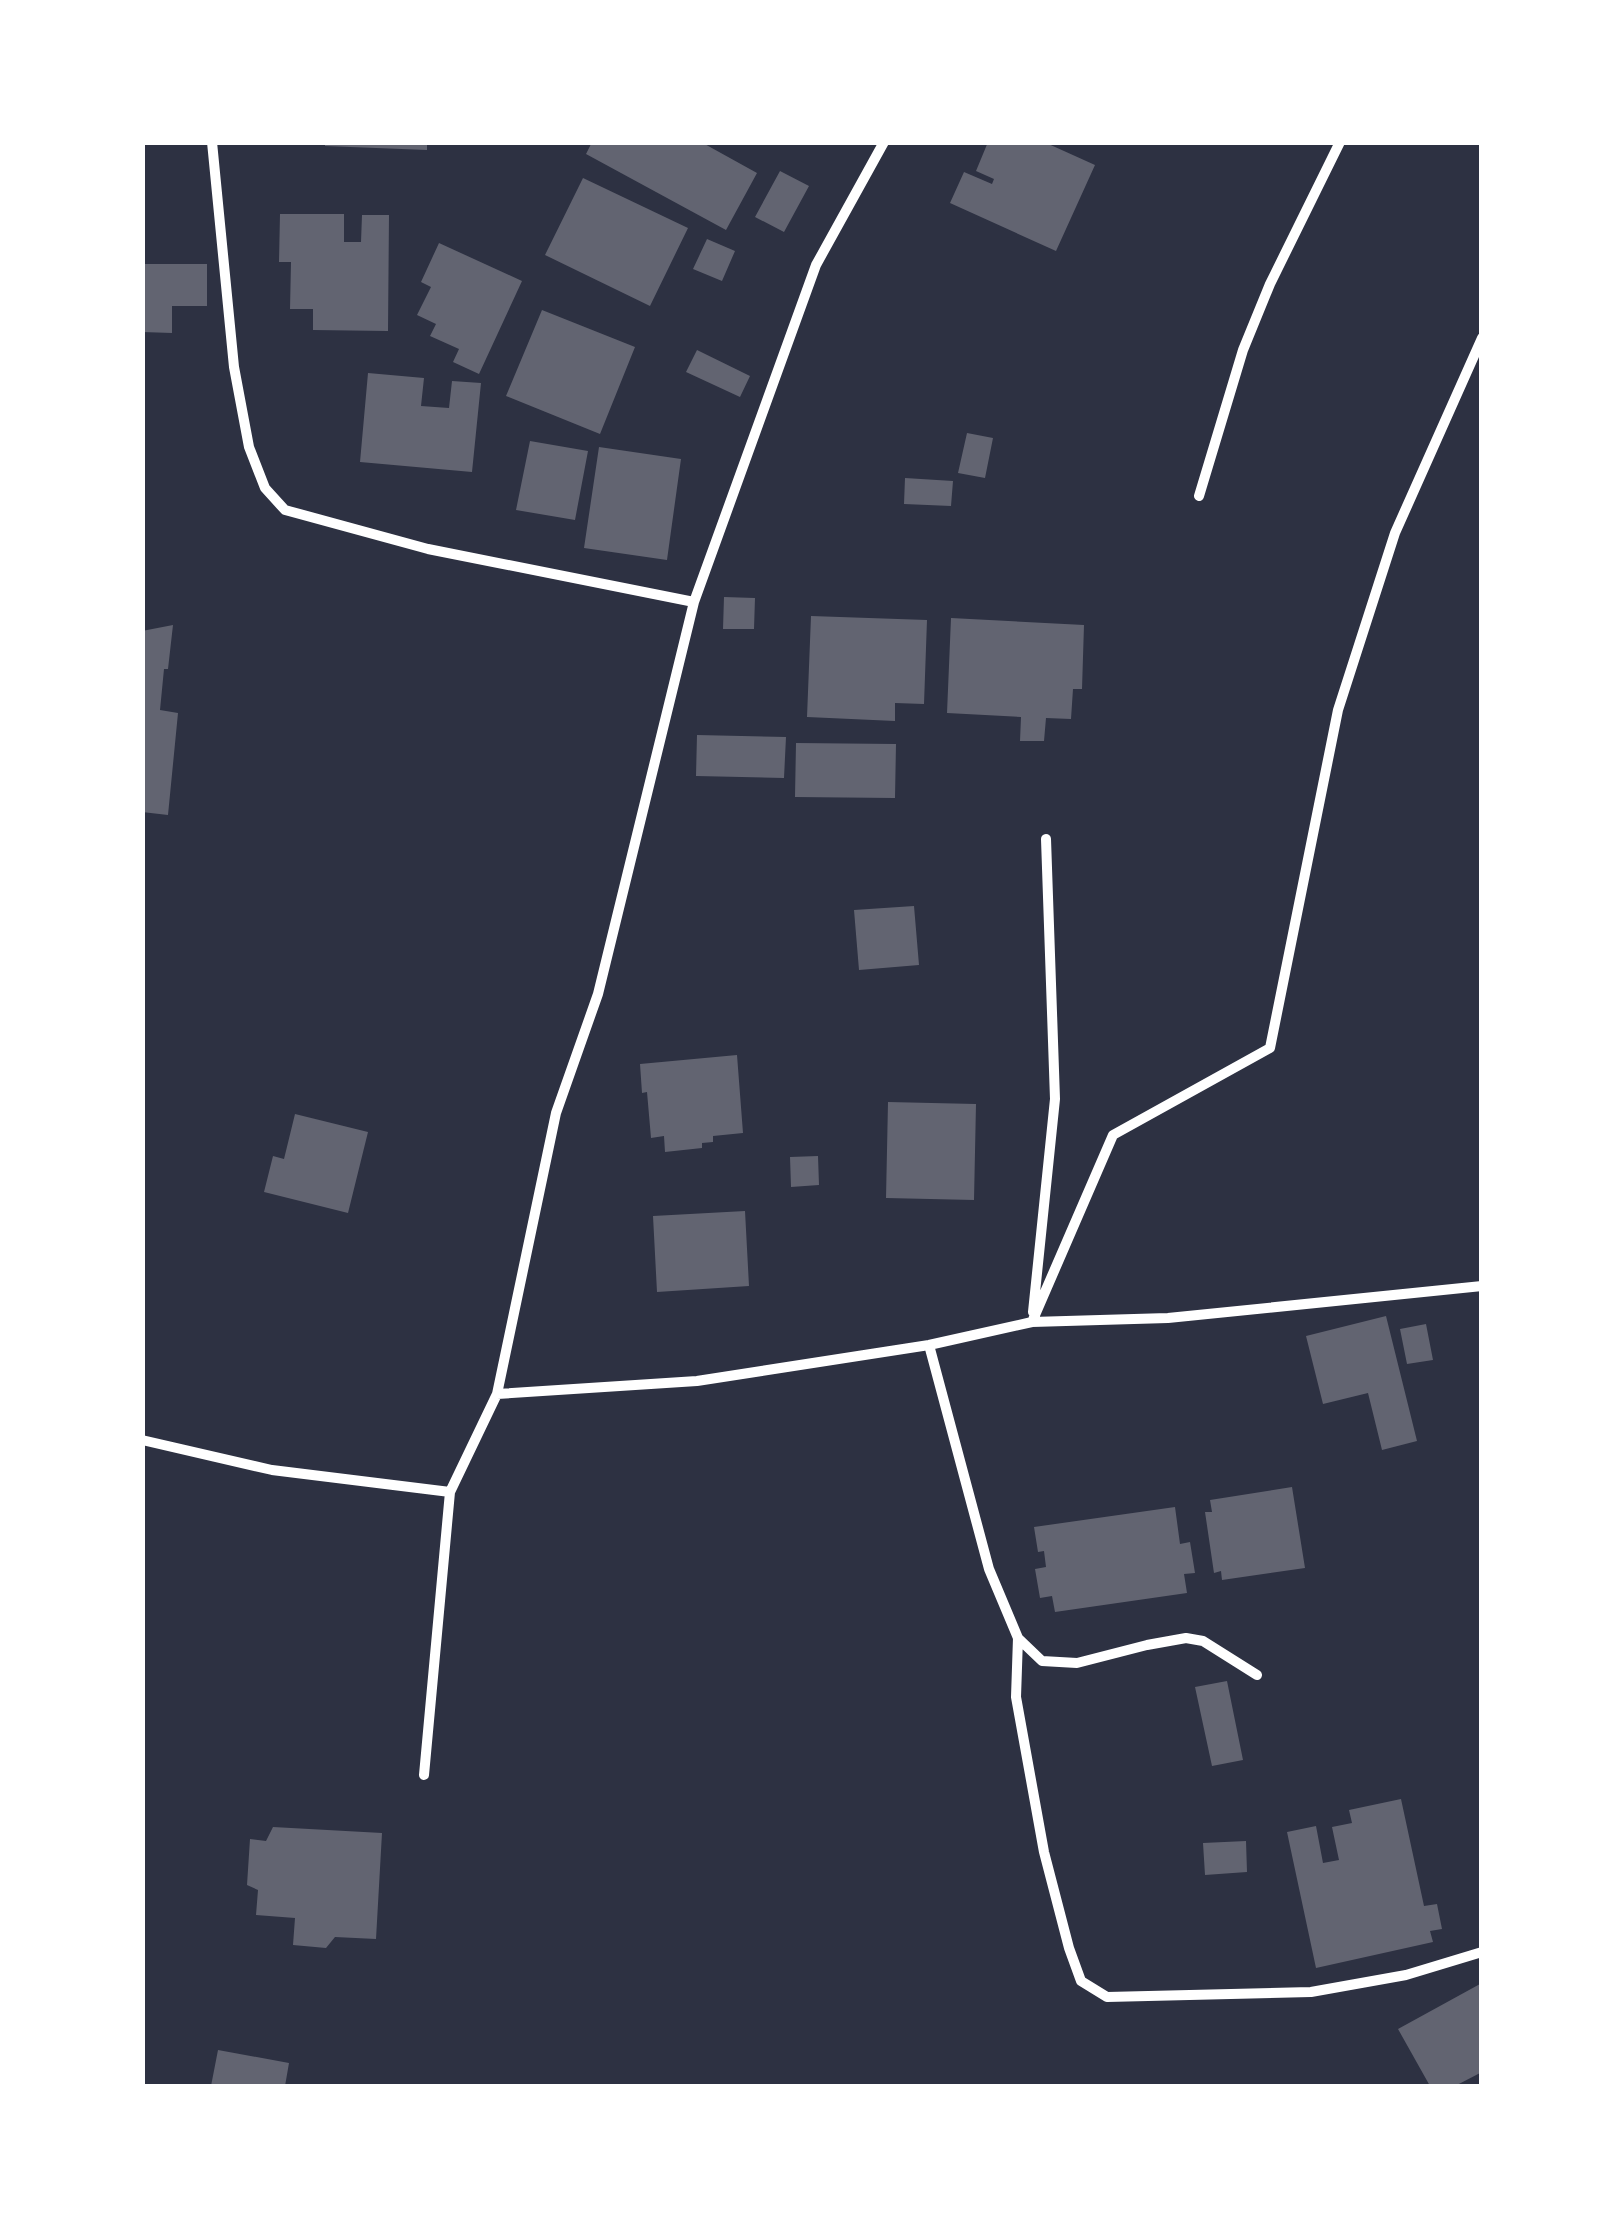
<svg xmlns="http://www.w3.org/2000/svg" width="1624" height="2229" viewBox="0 0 1624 2229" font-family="'Source Sans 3',sans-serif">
  <rect width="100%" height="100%" fill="#2d3142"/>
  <path fill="#626471" d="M325,142h102v8l-102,-4z
    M592,142h109l56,31 -31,57 -140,-76z
    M988,142h56l51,23 -39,86 -106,-48 14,-31 28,12 2,-5 -18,-8z
    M780,171l29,15 -25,46 -29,-15z
    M583,178l105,50 -38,78 -105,-51z
    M280,214h64v28h17l1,-27h27l-1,116 -75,-1v-21h-23l1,-47h-12z
    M707,239l28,12 -13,30 -29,-12z
    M439,243l83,38 -43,93 -26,-12 6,-13 -29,-13 6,-12 -19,-9 14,-28 -10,-5z
    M142,264h65v42h-35v27l-30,-1z
    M542,310l93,37 -35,87 -94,-38z
    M697,350l53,26 -10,21 -54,-25z
    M368,373l56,5 -3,28 28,2 3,-27 29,2 -9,89 -112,-10z
    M967,433l26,5 -8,40 -27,-5z
    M530,441l58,10 -13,69 -59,-10z
    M599,447l82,12 -14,101 -83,-12z
    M905,478l48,3 -2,25 -47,-2z
    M724,597l31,1 -1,31h-31z
    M811,616l116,4 -3,84 -29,-1v18l-88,-4z
    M951,618l133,7 -2,64h-9l-2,30 -25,-1 -2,23h-24l1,-24 -74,-4z
    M173,625l-5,44h-4l-4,41 18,3 -10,102 -26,-3v-181z
    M697,735l89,2 -2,41 -88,-2z
    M796,743l100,1 -1,54 -100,-1z
    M914,906l5,59 -60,5 -5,-60z
    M737,1055l6,78 -30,3v6l-11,1v5l-37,4 -1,-16 -13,2 -4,-46 -5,1 -2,-29z
    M888,1102l88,2 -2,96 -88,-2z
    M295,1114l73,18 -20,81 -84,-21 9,-36 11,3z
    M818,1156l1,29 -28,2 -1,-30z
    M745,1211l4,75 -92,6 -4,-76z
    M1386,1316l31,125 -35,9 -14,-57 -45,11 -17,-68z
    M1426,1324l7,36 -26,4 -7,-35z
    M1292,1487l13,81 -83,12 -1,-9 -7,2 -9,-61h7l-2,-12z
    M1175,1507l5,37 10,-2 5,31 -11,1 3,19 -132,19 -3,-16 -12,2 -5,-29 11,-2 -2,-16 -6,1 -4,-25z
    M1227,1681l16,79 -31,6 -17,-79z
    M1401,1799l23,107 13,-2 5,25 -12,2 3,11 -117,26 -29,-136 29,-6 7,37 16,-3 -7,-33 20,-4 -3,-13z
    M273,1827l109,6 -6,106 -41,-2 -9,11 -33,-3 2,-27 -39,-3 2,-25 -11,-5 3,-46 16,2z
    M1246,1841l1,31 -42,3 -2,-32z
    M1480,1984l2,88 -27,14h-25l-32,-57z
    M218,2050l71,13 -4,23h-74z"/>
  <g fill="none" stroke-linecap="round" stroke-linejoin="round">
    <path stroke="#fff" stroke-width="10" d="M212,142l22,225 15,80 16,41 20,22 143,39 266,53
      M1199,496l44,-146 27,-66 70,-142
      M1033,1312l22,-213 -9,-260
      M1032,1322l81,-187 157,-87 68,-338 57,-177 87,-195
      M929,1345l60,224 29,69 24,23 35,2 70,-18 39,-7 17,3 54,34
      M497,1394l200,-13 232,-36 103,-23 136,-4 314,-32
      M142,1440l130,30 178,22
      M1018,1638l-2,59 28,155 25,96 12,33 26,16 204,-5 95,-17 76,-23
      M424,1775l26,-283 47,-98 59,-281 42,-119 96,-392 122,-337 68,-123"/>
  </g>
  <rect width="1624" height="2229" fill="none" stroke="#ffffff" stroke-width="290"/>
</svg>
